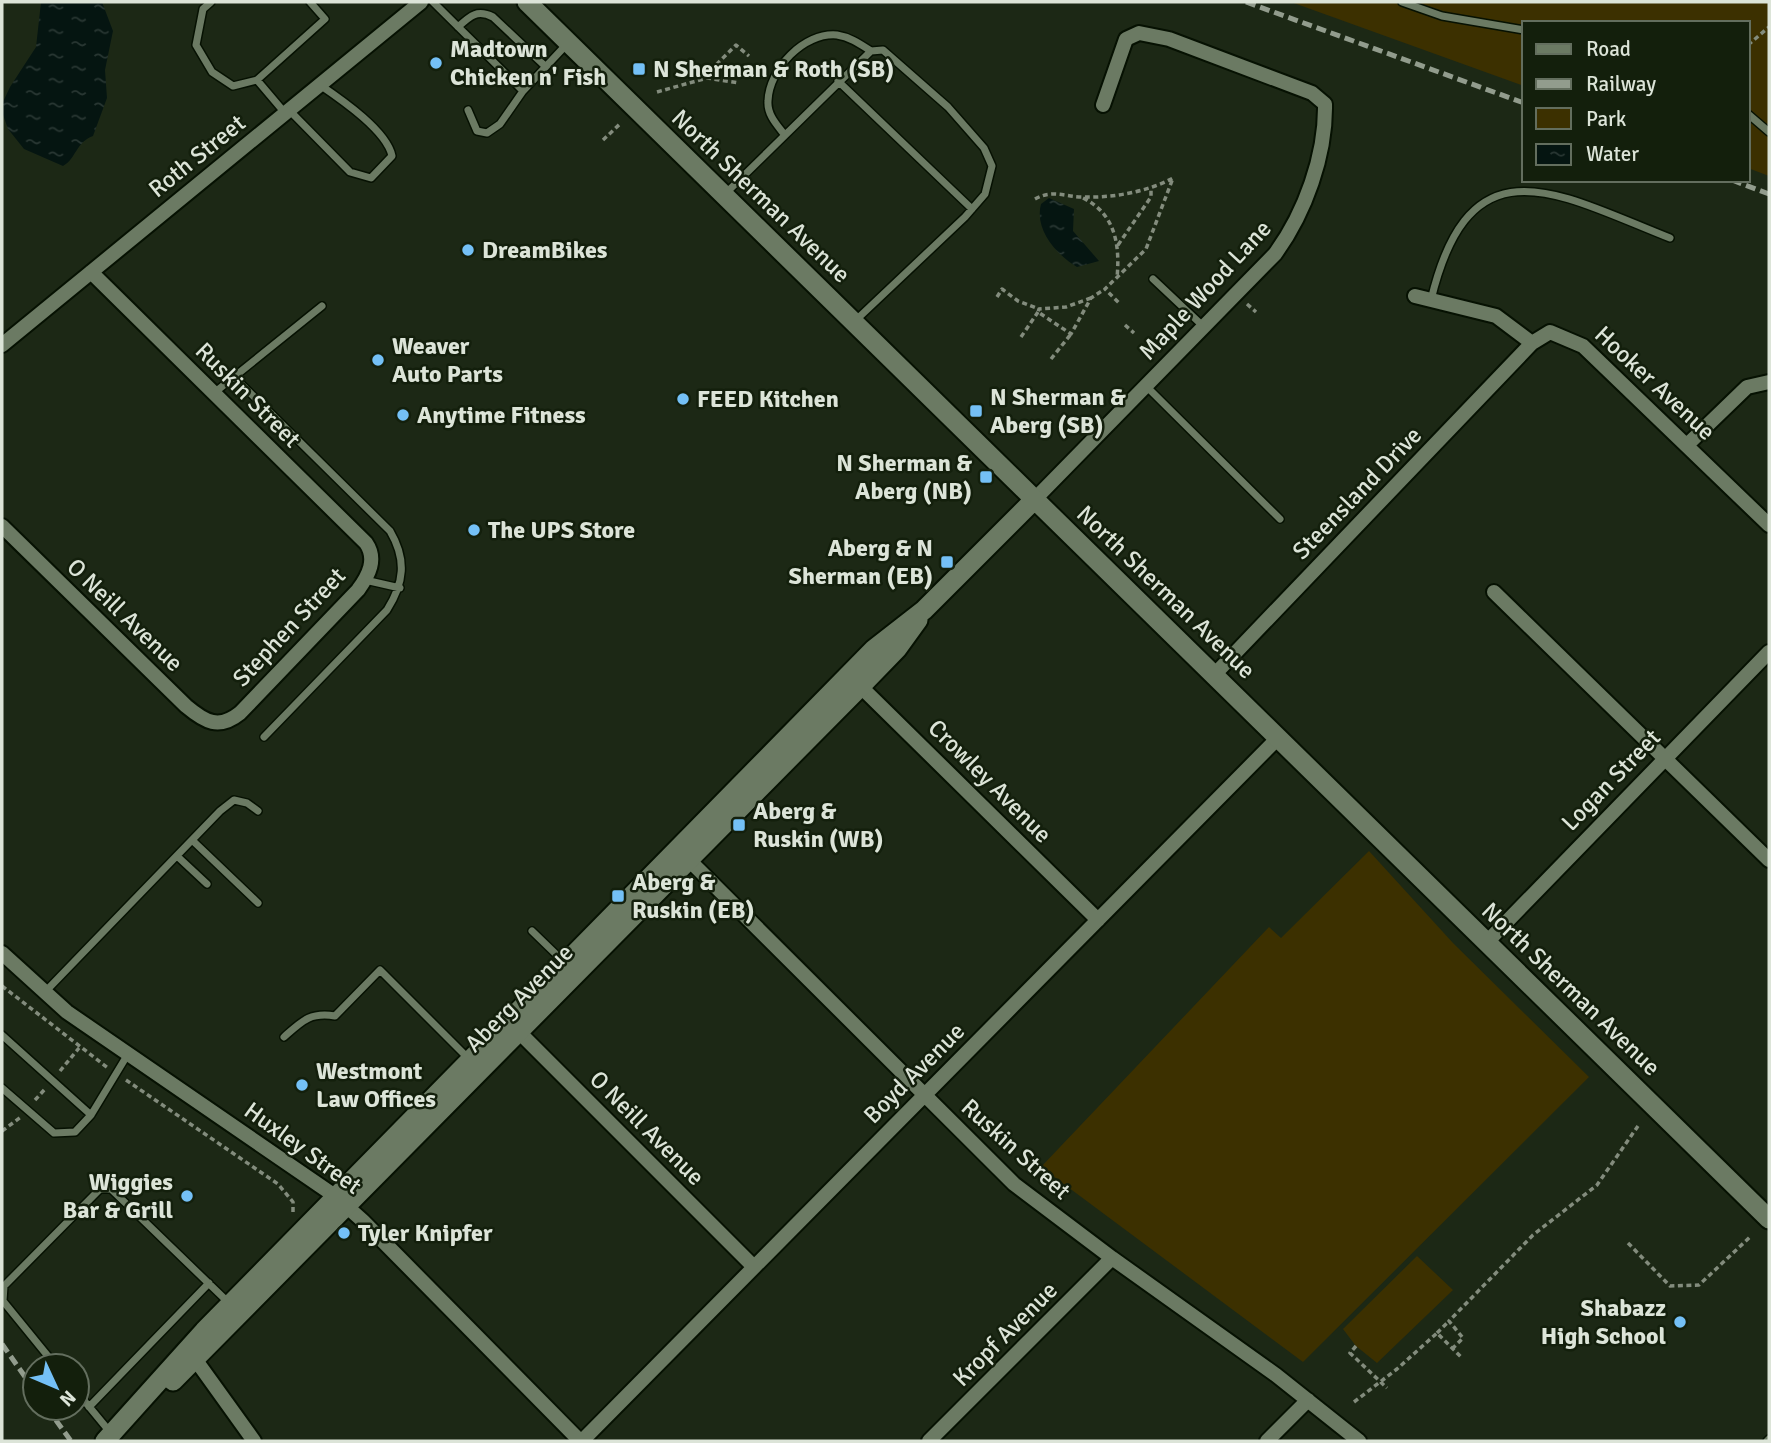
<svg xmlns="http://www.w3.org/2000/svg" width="1771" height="1443" viewBox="0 0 1771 1443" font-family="Signika,sans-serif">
  <defs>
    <pattern id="water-ripples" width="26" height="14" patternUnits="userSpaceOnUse" patternTransform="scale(1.75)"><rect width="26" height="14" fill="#051511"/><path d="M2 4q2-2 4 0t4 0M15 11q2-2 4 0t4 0" fill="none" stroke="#293733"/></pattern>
  </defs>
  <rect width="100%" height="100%" fill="#1c2815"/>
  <path fill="#3c3000" d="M1291,2h478v174l-21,-8v-145h-224v63z
    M1369,851l84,92 136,134 -286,285 -262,-195 228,-240 12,11z
    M1417,1256l36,34 -76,73 -21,-17 -13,-17z"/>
  <path fill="url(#water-ripples)" d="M41,2h61l11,29 -8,39 2,28 -14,38c-17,6 -17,23 -30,30l-39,-17 -16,-20 -6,-17v-8l8,-17 26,-40z
    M1049,198l25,11 -1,22 26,30 -22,6c-20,-12 -43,-37 -36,-63z"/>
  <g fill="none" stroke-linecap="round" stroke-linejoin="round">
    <g stroke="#061102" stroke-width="10">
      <path id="service" d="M211,2l-8,7 -7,36 16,27 21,14 24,-6 28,33
        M433,2l90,89 44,-47
        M1402,2l40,14 82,14
        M458,27c12,-11 19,-18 35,-10l52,49
        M257,80l68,-61 -15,-17
        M838,81l134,128
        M289,110l61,62 21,6 21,-22c-5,-25 -50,-56 -72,-71
        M468,110l9,21 10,2 13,-9 23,-33
        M1748,114l21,18
        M784,134c-8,-10 -17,-20 -16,-33 1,-32 36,-69 69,-66 13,2 23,9 34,16
        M725,194l146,-143 12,-1 65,57 36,41 8,18 -7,28 -20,23 -110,104
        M1153,279l51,48
        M1431,300c39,-163 127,-106 239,-62
        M234,377l156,154c17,29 14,52 -3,79l-123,127
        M1146,386l134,133
        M214,393l108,-87
        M365,580l35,8
        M192,840l66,63
        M177,856l30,28
        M532,931l32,31
        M45,992l175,-181 14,-11 13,3 11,8
        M2,1035l89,80
        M284,1037c18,-16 26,-25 51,-21l45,-46 89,89
        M2,1088l52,45 21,-1 16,-17 37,-61
        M56,1366l-53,-65 1,-15 96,-97h11l119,115
        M77,1392l33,40
        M89,1407l120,-124
        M1767,1441l2,-2"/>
    </g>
    <g stroke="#061102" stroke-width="18">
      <path id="minor" d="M1415,296l81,20 36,27 18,-11 33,14 186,179
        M2,345l419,-343
        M1688,444l59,-57 22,-5
        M1035,499l240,-245c30,-41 51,-99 50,-150l-13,-11 -143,-54 -30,-6 -13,6 -23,66
        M2,526l184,180c19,16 33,24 54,7l118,-123c11,-15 19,-31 8,-47l-275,-271
        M1494,592l275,268
        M1215,674l317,-331
        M855,681l243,239
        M684,855l330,329 98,74 164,117 83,66
        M1487,942l282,-290
        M2,953l65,59 268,184 28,25 217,220
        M514,1027l240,240
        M190,1352l64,89
        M582,1441l697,-704
        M929,1441l183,-183
        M1267,1441l41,-41"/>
    </g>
    <g stroke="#061102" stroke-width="23">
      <path id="tertiary" d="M527,2l1242,1217
        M173,1381l688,-695 36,-37 21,-29
        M105,1441l99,-110 670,-682 50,-39 111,-111"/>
    </g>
    <path stroke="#838c7d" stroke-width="3.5" stroke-dasharray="5 3.5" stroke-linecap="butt" d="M1748,45l21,-18
      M707,78l1,-5 28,-28 13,11
      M657,92l50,-14 32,5
      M603,140l18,-17
      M1083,198c33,16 37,48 34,80
      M1035,199c18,-10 29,-2 48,-2 29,1 64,-5 90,-19l-27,71 -41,40 14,14
      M1118,245l33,-48v-9
      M997,297l5,-8 16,12 21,8
      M1091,298l-25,9 -27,2 -1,3 33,22 20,-36 14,-9
      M1247,304l9,8
      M1125,325l9,8
      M1021,337l17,-25
      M1051,359l20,-25
      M2,986l106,82
      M60,1071l19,-23
      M126,1080l152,104 15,18v12
      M35,1100l11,-12
      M2,1131l19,-14
      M1628,1243l42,43 29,-1 51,-48
      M1437,1333l12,-12
      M1356,1346l-6,7 37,35
      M1452,1349l11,-11 -14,-17 84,-86 64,-50 41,-59
      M1354,1402l43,-33 40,-36 25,25"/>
    <use href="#service" stroke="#6b7a63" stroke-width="7"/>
    <use href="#minor" stroke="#6b7a63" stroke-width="14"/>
    <use href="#tertiary" stroke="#6b7a63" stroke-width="19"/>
    <path stroke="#929c8d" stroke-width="5" stroke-dasharray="10 5" stroke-linecap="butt" d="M1246,2l278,101
      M1732,180l37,14
      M2,1344l33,47
      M47,1408l24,33"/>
  </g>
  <g fill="#74c0f6" stroke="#131f0c" stroke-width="2.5">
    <circle cx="436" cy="63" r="7"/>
    <rect x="632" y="62" width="14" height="14" rx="3.5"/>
    <circle cx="468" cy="250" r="7"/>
    <circle cx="378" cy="360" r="7"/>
    <circle cx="683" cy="399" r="7"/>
    <rect x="969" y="404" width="14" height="14" rx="3.5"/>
    <circle cx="403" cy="415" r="7"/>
    <rect x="979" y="470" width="14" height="14" rx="3.5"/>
    <circle cx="474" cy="530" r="7"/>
    <rect x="940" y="555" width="14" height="14" rx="3.5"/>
    <rect x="732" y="818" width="14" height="14" rx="3.5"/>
    <rect x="611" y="889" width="14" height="14" rx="3.5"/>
    <circle cx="302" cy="1085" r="7"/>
    <circle cx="187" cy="1196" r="7"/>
    <circle cx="344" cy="1233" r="7"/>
    <circle cx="1680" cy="1322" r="7"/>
  </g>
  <g text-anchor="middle" stroke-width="5" stroke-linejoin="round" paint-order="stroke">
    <g font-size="24" font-weight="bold" fill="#dce4d8" stroke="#131f0c" text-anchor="start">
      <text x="450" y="57">Madtown<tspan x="450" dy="28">Chicken n' Fish</tspan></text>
      <text x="653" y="77">N Sherman &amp; Roth (SB)</text>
      <text x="482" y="258">DreamBikes</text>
      <text x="392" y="354">Weaver<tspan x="392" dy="28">Auto Parts</tspan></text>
      <text x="990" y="405">N Sherman &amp;<tspan x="990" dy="28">Aberg (SB)</tspan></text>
      <text x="697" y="407">FEED Kitchen</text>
      <text x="417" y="423">Anytime Fitness</text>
      <text x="972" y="471" text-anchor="end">N Sherman &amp;<tspan x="972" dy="28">Aberg (NB)</tspan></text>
      <text x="488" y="538">The UPS Store</text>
      <text x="933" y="556" text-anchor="end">Aberg &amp; N<tspan x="933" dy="28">Sherman (EB)</tspan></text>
      <text x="753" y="819">Aberg &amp;<tspan x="753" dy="28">Ruskin (WB)</tspan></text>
      <text x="632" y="890">Aberg &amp;<tspan x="632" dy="28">Ruskin (EB)</tspan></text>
      <text x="316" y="1079">Westmont<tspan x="316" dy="28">Law Offices</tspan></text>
      <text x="173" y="1190" text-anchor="end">Wiggies<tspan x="173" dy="28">Bar &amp; Grill</tspan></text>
      <text x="358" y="1241">Tyler Knipfer</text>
      <text x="1666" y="1316" text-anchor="end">Shabazz<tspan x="1666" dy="28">High School</tspan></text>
    </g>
    <g font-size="24" fill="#dce4d8" stroke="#131f0c">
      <text transform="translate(197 156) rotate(-39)" y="8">Roth Street</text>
      <text transform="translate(761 196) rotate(44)" y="8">North Sherman Avenue</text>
      <text transform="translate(1205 290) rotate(-47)" y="8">Maple Wood Lane</text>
      <text transform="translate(1655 383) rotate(43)" y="8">Hooker Avenue</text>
      <text transform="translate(248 395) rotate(45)" y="8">Ruskin Street</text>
      <text transform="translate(1357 493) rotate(-46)" y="8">Steensland Drive</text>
      <text transform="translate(1166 592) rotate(44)" y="8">North Sherman Avenue</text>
      <text transform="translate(125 615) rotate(44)" y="8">O Neill Avenue</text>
      <text transform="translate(289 627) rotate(-47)" y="8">Stephen Street</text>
      <text transform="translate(1611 780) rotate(-46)" y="8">Logan Street</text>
      <text transform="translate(990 781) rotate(45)" y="8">Crowley Avenue</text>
      <text transform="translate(1571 989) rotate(44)" y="8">North Sherman Avenue</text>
      <text transform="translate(519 998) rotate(-45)" y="8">Aberg Avenue</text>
      <text transform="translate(914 1073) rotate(-45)" y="8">Boyd Avenue</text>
      <text transform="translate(647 1128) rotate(45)" y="8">O Neill Avenue</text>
      <text transform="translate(303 1148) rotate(36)" y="8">Huxley Street</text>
      <text transform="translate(1016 1149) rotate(42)" y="8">Ruskin Street</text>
      <text transform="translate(1005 1334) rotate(-45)" y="8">Kropf Avenue</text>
    </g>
  </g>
  <rect width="1771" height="1443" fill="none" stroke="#dce4d8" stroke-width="7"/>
  <rect x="1522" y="21" width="228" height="161" fill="#131f0c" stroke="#636e5e" stroke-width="2"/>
  <rect x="1536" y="44" width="35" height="10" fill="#6b7a63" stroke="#636e5e" stroke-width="2"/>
  <text x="1586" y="56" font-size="21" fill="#dce4d8">Road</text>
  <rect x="1536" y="79" width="35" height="10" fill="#929c8d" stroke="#636e5e" stroke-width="2"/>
  <text x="1586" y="91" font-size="21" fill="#dce4d8">Railway</text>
  <rect x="1536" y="108" width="35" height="21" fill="#3c3000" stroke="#636e5e" stroke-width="2"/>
  <text x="1586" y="126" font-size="21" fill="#dce4d8">Park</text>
  <rect x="1536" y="144" width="35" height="21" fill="url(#water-ripples)" stroke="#636e5e" stroke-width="2"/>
  <text x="1586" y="161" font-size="21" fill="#dce4d8">Water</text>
  <g transform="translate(56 1387) rotate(134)"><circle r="33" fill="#131f0c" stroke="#636e5e" stroke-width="2"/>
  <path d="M0-5L12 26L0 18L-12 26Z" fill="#74c0f6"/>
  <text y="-10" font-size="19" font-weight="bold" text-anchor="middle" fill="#dce4d8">N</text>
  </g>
</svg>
